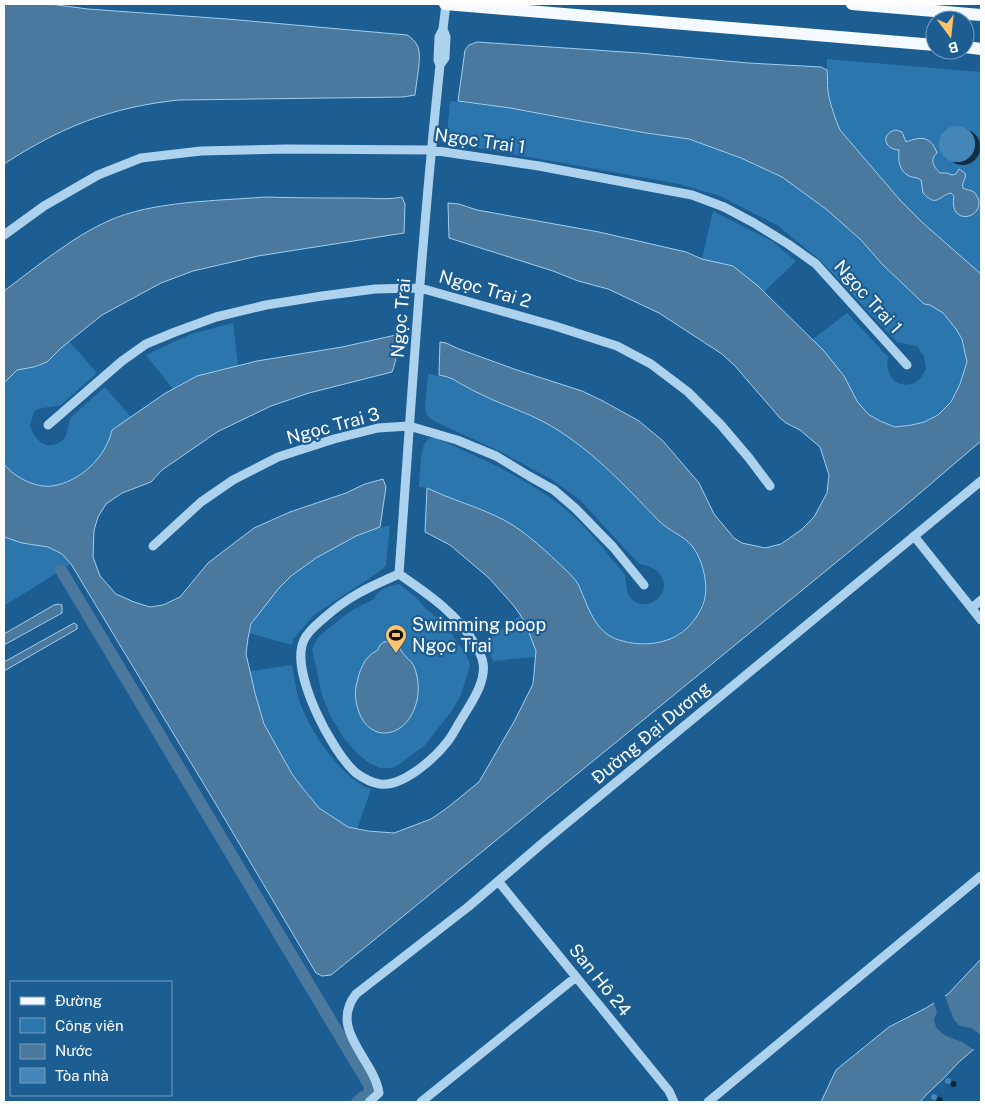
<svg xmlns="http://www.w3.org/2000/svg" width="985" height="1106" viewBox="0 0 985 1106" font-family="'Public Sans',sans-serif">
  <defs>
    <filter id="shadow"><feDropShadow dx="5.5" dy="3" stdDeviation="0" flood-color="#0009"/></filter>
  </defs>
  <rect width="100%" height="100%" fill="#1c5d92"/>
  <path fill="#2c76ae" d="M827,59l154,13v202l-57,-50 -24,-24 -60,-70c-10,-24 -14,-45 -13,-71z
    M450,101l60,7 136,25 43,6 52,19 41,19 44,32 35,31 21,24 48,41 13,8 13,16 6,10 5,23 -7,22 -9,18 -13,13 -14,7 -12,3 -17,2 -15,-6 -11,-7 -12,-13 -13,-25 -20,-25 -12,-11 35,-27 41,44c-1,5 -1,11 1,16 4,11 18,15 27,9 5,-3 7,-8 10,-13l-2,-13 -7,-10 -20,-4 -76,-81 -44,-36 -57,-29 -41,-12 -222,-40 -8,-5 -2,-7z
    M713,211l59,30 24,20 -32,31 -31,-26 -31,-7z
    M233,323l5,43 -41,10 -24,13 -27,-34 45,-21z
    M69,341l28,32 -36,32 -23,4 -4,3 -4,14c4,10 10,21 23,19 4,-1 8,-3 11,-6 5,-6 3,-16 8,-23l33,-29 26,30 -19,13c-6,27 -32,52 -60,56 -17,2 -38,-9 -48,-22v-81l13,-13 17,-3z
    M428,374l22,4 14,8 31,15 47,19 31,20 21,17 38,35 30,32 19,12 12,11 7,11 5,20v19l-9,21 -10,11 -15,10 -13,4h-20l-20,-3 -10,-5 -11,-9 -5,-9 -16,-36 -39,-38 -32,-22 -27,-13 -36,-13 -15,-7 -8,-1c1,-10 1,-35 6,-44 2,-4 5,-5 9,-6 48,22 97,42 137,77 20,18 37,40 54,61 2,7 0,15 5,22 16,19 44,-3 30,-23 -5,-6 -13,-9 -21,-10l-59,-64 -29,-21 -50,-27 -67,-31 -7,-6 -2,-8z
    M390,526l-4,39 -3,4 -69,46 -21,24 -1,6 -43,-12c3,-11 9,-18 15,-26 5,-6 9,-13 14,-19 21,-23 81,-59 112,-62z
    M4,537l18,6 26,4 14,7 9,10 -67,42z
    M399,584l18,14 9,11 12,10 12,13 15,21 4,8 1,6 -10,30 -9,15 -26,33 -25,19 -8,4h-12l-11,-5 -11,-9 -15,-17 -13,-22 -8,-20 -10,-46 6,-12 31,-25 25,-13 3,-6 6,-4 7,-3z
    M520,616c7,9 17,29 16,41l-43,4 -5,-13 -3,-7z
    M292,665c2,9 3,18 5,27 6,30 44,88 74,97l-14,40 -9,-2 -29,-19 -18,-22 -9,-12 -28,-50 -9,-31 -5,-22z"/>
  <path fill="#4b789d" stroke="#a0cef0" d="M4,4h46l38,5 139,10 180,16c5,3 8,6 11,12 4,10 -2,36 -3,48l-12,2 -224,3c-68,7 -118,27 -175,64z
    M477,42l162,11 109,10 73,4 6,3c1,7 0,14 1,21 2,13 7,27 12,39l60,70 24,24 57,50v167l-82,70 -558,456 -10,8 -9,1 -6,-3 -99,-167 -146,-242 -9,-10 -14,-7 -26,-4 -18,-6v-73c10,13 31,24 48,22 28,-4 54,-29 60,-56l52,-36 33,-18 60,-15 85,-14 54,-12c1,13 1,25 -4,37l-83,21 -38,13 -54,26 -55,38 -11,12 -29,11 -16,11 -8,13 -4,13 -1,27 7,19 16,18 18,8 16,5 13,-2 17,-8 28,-34 46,-35 36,-16 56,-19 19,-9 18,-5 3,8 -6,40 -24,9 -40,22 -25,18 -12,12 -28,36 -3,14 -2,16 9,39 9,31 28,50 9,12 18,22 29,19 20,4 26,2 37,-14 16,-11 32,-26 36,-62 18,-36 3,-33 -11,-29 -11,-16 -25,-28 -39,-33 -25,-13 2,-44c25,12 52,19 77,32 21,11 44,33 62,50 3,3 7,7 10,11 4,5 5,11 8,17 7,17 15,36 35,42 23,7 49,5 67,-11 9,-8 17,-21 19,-32 3,-15 -3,-39 -13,-51 -9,-11 -23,-15 -33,-25 -35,-36 -71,-76 -117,-100 -15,-8 -33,-14 -49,-21 -10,-5 -20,-9 -30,-15 -5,-2 -9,-6 -13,-7 -4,-2 -8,-2 -11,-3l1,-33 6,1 13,6 58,21 65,21 21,10 36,20 24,20 36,42 15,31 20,24 8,5 23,5 16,-4 20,-14 13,-13 13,-24 2,-18 -9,-28 -20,-17 -14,-7 -6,-5 -45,-52 -13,-12 -63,-41 -51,-24 -30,-8 -25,-10 -104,-33 -1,-35 11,1 18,6 122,22 87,20 16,7 31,7 25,20 66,65 20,25 13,25 11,13 12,7 15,6 17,-2 12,-3 14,-7 13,-13 9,-18 7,-22 -5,-23 -6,-10 -13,-16 -13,-8 -6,-1 -42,-40 -21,-24 -35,-31 -44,-32 -41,-19 -52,-19 -43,-6 -136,-25 -52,-7 7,-51 4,-5z
    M896,130l6,2 4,10c15,-6 25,-6 31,11 -8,7 -3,14 3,20h7l5,2 4,-1 3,-5 6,4c2,6 -4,9 -2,15 3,2 8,2 11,4 2,2 3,4 4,6 7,21 -30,29 -24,-2l-3,-3c-13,3 -14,15 -28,0l-2,-13c-4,-3 -8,-2 -12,-4 -10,-5 -11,-16 -10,-26 -16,-1 -18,-17 -3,-20z
    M265,197c31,1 62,1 94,1 15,0 28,2 43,-1l3,7 -1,29 -146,23 -65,15 -32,12 -59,32 -41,33 -14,14 -13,5 -17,3 -13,13v-92c31,-23 68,-54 104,-70 44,-20 108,-20 157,-24z
    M58,604l4,1v8l-58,32v-11l50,-29z
    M74,623l3,2v4l-73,42v-9z
    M384,642h13c3,4 2,6 5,10 3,5 9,8 12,14 5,13 6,28 1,41 -8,26 -39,38 -54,10 -4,-8 -7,-21 -5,-30 3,-15 7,-30 22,-37l2,-5z
    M981,959v80l-7,10 -15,13 -15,16 -19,18 -5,6h-99l15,-32 53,-43 37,-19 22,-14z"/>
  <path fill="#1c5d92" d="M944,993l9,25 2,3 5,5 11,2 10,7v9l-5,7 -14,-9 -16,-6 -4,-3 -6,-6 -2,-8 3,-6 -4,-13z"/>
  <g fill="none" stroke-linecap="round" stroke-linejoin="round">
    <path stroke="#4b789d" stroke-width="12" d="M61,570l310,518 -2,4
      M357,1102l6,-5"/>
  </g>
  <path fill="#4486b9" filter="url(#shadow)" d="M939 144a18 18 0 1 1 36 0a18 18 0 1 1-36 0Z
    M945 1081a3 3 0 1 1 6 0a3 3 0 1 1-6 0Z
    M931 1097a3 3 0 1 1 6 0a3 3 0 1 1-6 0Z"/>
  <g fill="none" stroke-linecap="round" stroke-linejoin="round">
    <path stroke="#add2ee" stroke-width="9" d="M440,65l5,-7 1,-21 -3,-8
      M4,235l40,-29 54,-31 43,-17 60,-7 86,-2 144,1 108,16 153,29 32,12 30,16 34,21 28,20 91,101
      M48,425l74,-64 24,-17 29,-12 41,-15 50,-12 56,-9 53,-7 45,-1 135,38 62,20 34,18 37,28 33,33 28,33 21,28
      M914,536l67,84
      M153,546l48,-44 32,-22 45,-23 56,-18 44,-11 31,-2 48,14 39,16 33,20 25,14 22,19 37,38 31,38
      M399,574c29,20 59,40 77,72 3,5 6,11 7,17 3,18 -10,37 -19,52 -6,9 -10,18 -16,26 -13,17 -45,46 -68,43 -8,-1 -17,-6 -24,-11 -24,-21 -67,-102 -52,-133 4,-9 13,-16 20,-22 25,-22 45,-31 75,-44z
      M399,574c12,-170 23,-340 41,-509l-2,-5 1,-23 4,-8 3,-25
      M972,608l9,-8
      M498,881l171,210 5,11
      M369,1102l10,-9c-5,-34 -51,-63 -23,-99l112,-87 77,-66 436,-360
      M421,1102l155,-125
      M708,1102l273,-226"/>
    <path stroke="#f4faff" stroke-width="12" d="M445,4l490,41
      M852,4l129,11
      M965,47l16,2"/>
  </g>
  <defs>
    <g id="stadium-pin" transform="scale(1.125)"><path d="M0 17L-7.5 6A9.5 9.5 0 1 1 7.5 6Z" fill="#fec36b" stroke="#1c5d92"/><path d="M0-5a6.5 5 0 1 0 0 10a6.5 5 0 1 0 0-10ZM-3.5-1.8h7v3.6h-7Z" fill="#111"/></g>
  </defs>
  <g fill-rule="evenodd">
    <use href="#stadium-pin" x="396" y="635"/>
  </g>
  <g text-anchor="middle" stroke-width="4.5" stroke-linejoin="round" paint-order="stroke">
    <g font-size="18" fill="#fff" stroke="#1c5d92">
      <text transform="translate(480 141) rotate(8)" y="6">Ngọc Trai 1</text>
      <text transform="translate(485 289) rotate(16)" y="6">Ngọc Trai 2</text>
      <text transform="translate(868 297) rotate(48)" y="6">Ngọc Trai 1</text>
      <text transform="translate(401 318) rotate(-85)" y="6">Ngọc Trai</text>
      <text transform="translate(333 426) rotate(-15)" y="6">Ngọc Trai 3</text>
      <text transform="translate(651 733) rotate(-40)" y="6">Đường Đại Dương</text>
      <text transform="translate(600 980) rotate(51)" y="6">San Hô 24</text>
    </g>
    <g font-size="18" fill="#fff" stroke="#1c5d92" text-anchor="start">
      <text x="412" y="631">Swimming poop<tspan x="412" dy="21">Ngọc Trai</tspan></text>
    </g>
  </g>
  <rect width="985" height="1106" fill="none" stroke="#ffffff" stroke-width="10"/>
  <rect x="10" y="981" width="162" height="115" fill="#1c5d92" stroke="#779ebe"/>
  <rect x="20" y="997" width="25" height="8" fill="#f4faff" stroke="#779ebe"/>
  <text x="55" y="1006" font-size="15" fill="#ffffff">Đường</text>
  <rect x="20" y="1018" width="25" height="15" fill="#2c76ae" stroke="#779ebe"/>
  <text x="55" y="1031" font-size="15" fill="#ffffff">Công viên</text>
  <rect x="20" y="1044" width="25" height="15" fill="#4b789d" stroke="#779ebe"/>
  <text x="55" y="1056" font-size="15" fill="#ffffff">Nước</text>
  <rect x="20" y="1068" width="25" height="15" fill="#4486b9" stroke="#779ebe"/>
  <text x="55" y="1081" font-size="15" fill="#ffffff">Tòa nhà</text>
  <g transform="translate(950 35) rotate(165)"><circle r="24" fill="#1c5d92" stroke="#779ebe"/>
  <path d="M0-4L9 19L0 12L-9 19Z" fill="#fec36b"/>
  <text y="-8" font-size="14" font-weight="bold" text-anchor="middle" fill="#ffffff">B</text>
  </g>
</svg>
